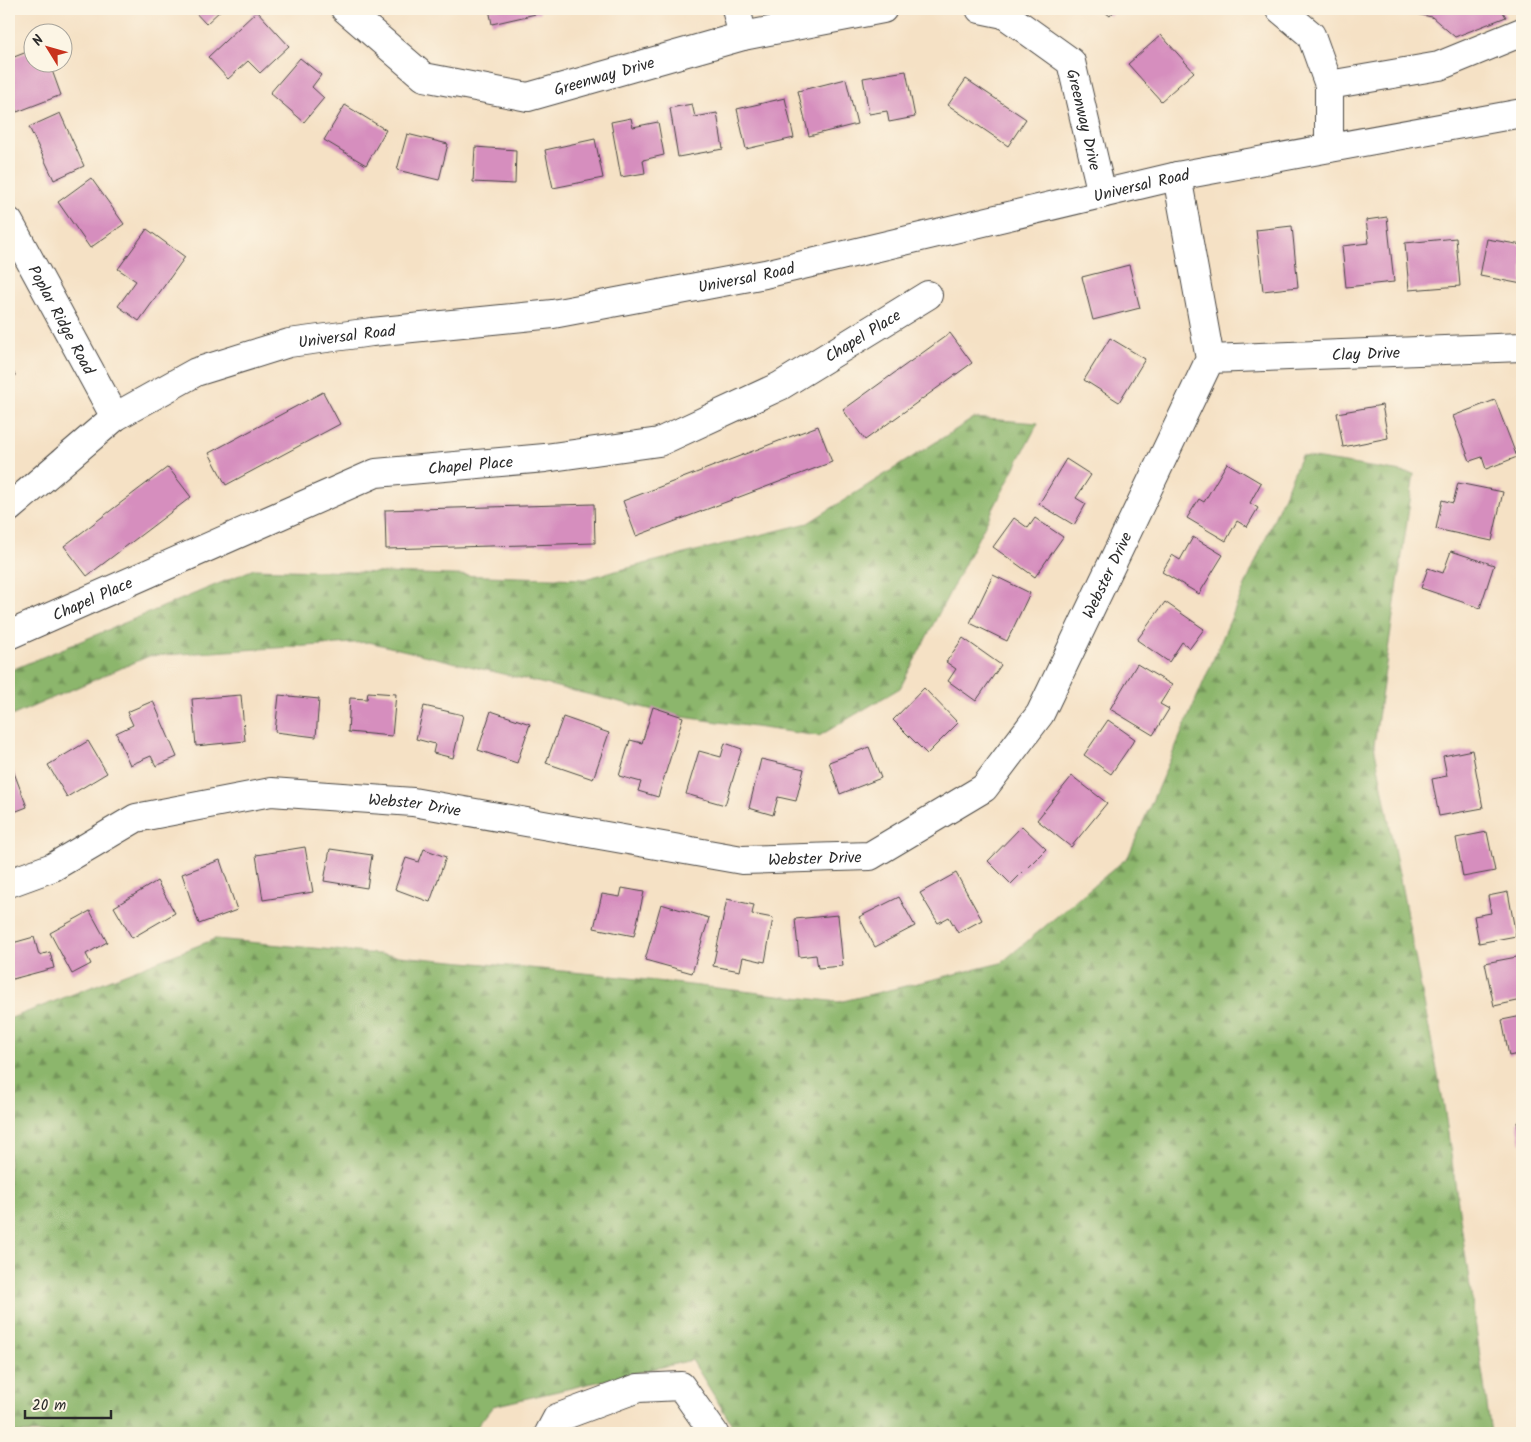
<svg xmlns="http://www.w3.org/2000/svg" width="1531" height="1442" viewBox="0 0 1531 1442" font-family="Kalam,sans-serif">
  <defs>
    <pattern id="forest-firs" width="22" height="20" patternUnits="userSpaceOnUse" patternTransform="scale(1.25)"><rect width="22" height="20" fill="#8cb66c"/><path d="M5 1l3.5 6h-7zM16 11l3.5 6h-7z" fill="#739459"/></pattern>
  </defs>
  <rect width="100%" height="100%" fill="#fcf5e5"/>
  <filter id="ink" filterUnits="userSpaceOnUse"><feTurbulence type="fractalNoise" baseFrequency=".02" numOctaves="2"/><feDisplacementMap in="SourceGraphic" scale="10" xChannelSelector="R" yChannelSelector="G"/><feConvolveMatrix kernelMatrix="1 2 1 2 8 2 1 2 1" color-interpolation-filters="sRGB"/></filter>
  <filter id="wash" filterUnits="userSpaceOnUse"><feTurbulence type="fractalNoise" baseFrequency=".0096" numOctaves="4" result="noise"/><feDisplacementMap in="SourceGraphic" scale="20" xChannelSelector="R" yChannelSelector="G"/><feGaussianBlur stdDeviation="1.12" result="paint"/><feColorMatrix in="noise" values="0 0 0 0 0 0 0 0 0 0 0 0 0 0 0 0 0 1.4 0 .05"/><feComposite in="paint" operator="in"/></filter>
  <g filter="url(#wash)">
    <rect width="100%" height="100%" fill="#f5e1c5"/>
    <path fill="url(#forest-firs)" stroke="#5c704c" d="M974,418l64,5 -138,265 -81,48 -136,-19 -314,-75 -220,14 -140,61v-46l245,-102 330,10 224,-56z
      M1301,456l113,18 -40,271 70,361 47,327h-754l-45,-73 -199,46 -21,27h-463v-414l206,-80 379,35 245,28 162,-39 127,-106z"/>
    <g id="blocks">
      <path fill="#d68ebe" d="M192,9h30l-16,15z
        M489,9h50l1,4 -48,11z
        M1101,9h15l-6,7z
        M1389,9h112l5,8 -51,20 -23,-20z
        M257,11l32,35 -29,27 -12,-12 -20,18 -20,-22z
        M1161,35l33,37 -33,29 -33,-37z
        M32,50v12h17l12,33 -44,17 -8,-20v-33z
        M300,58l21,17 -9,12 12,11 -20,24 -34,-29z
        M906,71l9,46 -26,5 -2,-11 -18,3 -6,-36z
        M846,79l11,45 -48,12 -11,-45z
        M966,79l60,40 -18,27 -60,-41z
        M785,98l9,40 -48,11 -9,-40z
        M692,104l3,13 22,-4 6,36 -45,8 -8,-49z
        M345,105l41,25 -20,35 -42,-25z
        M60,113l24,53 -30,14 -25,-53z
        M631,118l2,9 25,-5 6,33 -21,5 2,13 -24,4 -10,-55z
        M407,134l41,10 -9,36 -42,-10z
        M595,139l8,39 -50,10 -8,-38z
        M475,147l41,3 -1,34 -42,-2z
        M91,178l33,46 -34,24 -32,-46z
        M1387,217l7,65 -48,5 -4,-41 27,-3 -3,-23z
        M1292,226l6,61 -35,4 -7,-61z
        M147,229l38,28 -46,64 -21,-15 18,-25 -18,-12z
        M1456,238l4,48 -51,4 -4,-47z
        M1487,239l35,6v39l-42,-8z
        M1129,265l11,43 -47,12 -11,-43z
        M950,333l22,30 -107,77 -22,-30z
        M1110,338l35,21 -26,43 -35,-22z
        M9,373l6,1 -5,27h-1z
        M323,392l17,32 -114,61 -17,-32z
        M1495,400l22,57 -31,12 -4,-12 -12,4 -17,-45z
        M1382,405l6,33 -45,9 -6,-34z
        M818,426l14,36 -196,74 -13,-35z
        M1066,459l25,16 -15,23 10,6 -12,21 -35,-21z
        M1227,463l34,20 -11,20 8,5 -11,19 -10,-6 -11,20 -39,-23 12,-19 5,3z
        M168,467l23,30 -104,79 -23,-30z
        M1458,483l45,9 -11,49 -56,-12 6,-29 11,3z
        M594,504l1,39 -209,6 -1,-39z
        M1014,518l14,10 7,-10 28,19 -28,40 -42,-30z
        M1193,537l30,18 -24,39 -37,-22 10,-17 8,5z
        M1451,551l43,14 -14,43 -59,-20 7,-20 15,5z
        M993,575l37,18 -23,48 -37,-18z
        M1165,602l39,27 -14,19 -8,-6 -13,20 -32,-22z
        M963,638l38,27 -25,36 -28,-20 8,-12 -10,-7z
        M1137,664l35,21 -12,19 9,5 -16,26 -43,-26z
        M924,688l34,35 -31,31 -34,-34z
        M368,692l28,2 -4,42 -44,-4 2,-34 17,1z
        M241,695l4,46 -49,5 -4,-47z
        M279,695l40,4 -3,38 -41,-5z
        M153,701l24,56 -21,9 -5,-10 -21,9 -14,-32 17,-8 -6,-13z
        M424,706l39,9 -10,43 -20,-5 2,-9 -19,-5z
        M653,707l30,10 -25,80 -20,-6 3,-9 -22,-6 11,-36 12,3z
        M491,711l39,13 -13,39 -39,-13z
        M563,717l46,16 -16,46 -47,-16z
        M1108,720l27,19 -24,35 -27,-19z
        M88,741l19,32 -40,24 -19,-32z
        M725,743l17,6 -17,56 -39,-11 13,-43 22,6z
        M869,747l12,31 -41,16 -11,-32z
        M1472,750l11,58 -44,8 -7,-37 15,-3 -4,-20z
        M761,759l43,10 -8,32 -18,-4 -5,18 -24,-7z
        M13,770l14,37 -18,7v-43z
        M1072,776l35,27 -36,44 -34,-27z
        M1022,826l24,23 -35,35 -23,-23z
        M1487,832l8,39 -32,6 -7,-39z
        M305,847l8,45 -50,8 -7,-45z
        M330,849l42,6 -5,33 -43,-7z
        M424,849l22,8 -16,45 -35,-13 11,-31 13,4z
        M220,860l17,50 -38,14 -17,-50z
        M956,873l26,47 -24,13 -9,-16 -11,6 -18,-30z
        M157,881l18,32 -43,25 -18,-31z
        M622,888l22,4 -10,44 -40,-8 8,-34 18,3z
        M1508,892l8,44 -37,7 -5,-27 17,-3 -3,-17z
        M899,897l16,29 -40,21 -16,-30z
        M727,899l27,6 -2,9 21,4 -8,44 -22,-5 -3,14 -27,-5z
        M661,904l48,14 -17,55 -47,-13z
        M90,911l17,31 -21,12 5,10 -19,10 -22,-41z
        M838,915l5,51 -25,2 -2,-13 -17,2 -4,-38z
        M34,937l5,18 11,-3 4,16 -45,12v-36z
        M1522,956v44l-28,6 -9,-43z
        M1522,1016v37l-13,3 -7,-36z
        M1522,1121v22h-1l-4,-21z"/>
    </g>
  </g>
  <g filter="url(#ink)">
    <use href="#blocks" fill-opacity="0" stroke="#494642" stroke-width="1"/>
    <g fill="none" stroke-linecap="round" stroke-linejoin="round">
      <g stroke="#494642" stroke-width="30">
        <g id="minor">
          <path id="s1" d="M345,9l79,68 104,20 215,-61 140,-27"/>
          <path d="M736,9l7,27"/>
          <path id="s2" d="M980,9l24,5 67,48 31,132"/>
          <path d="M1280,9l31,26 18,50"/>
          <path d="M1329,148v-63l110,-19 83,-34"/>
          <path id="s3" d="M9,222l106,195"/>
          <path id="s4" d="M1210,359l312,-12"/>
          <path id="s5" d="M9,508l106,-91 81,-45 93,-29 83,-11 181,-18 212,-40 412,-98 345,-63"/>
          <path id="s6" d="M9,635l367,-162 169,-15 114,-16 121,-56 148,-91"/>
          <path id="s7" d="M9,883l44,-16 83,-49 135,-26 142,10 329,58 128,-4 114,-68 56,-74 170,-355 -33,-183"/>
          <path d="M549,1433l8,-15 81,-30 43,-2 33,47"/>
        </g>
      </g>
      <use href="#minor" stroke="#fff" stroke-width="28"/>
    </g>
  </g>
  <g text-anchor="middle" stroke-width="4" stroke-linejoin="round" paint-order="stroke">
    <g font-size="16" fill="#2b2b2b" stroke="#fcf5e5">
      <text dy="6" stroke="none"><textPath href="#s1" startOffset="289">Greenway Drive</textPath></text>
      <text dy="6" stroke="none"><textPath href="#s2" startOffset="166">Greenway Drive</textPath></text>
      <text dy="6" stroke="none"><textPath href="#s5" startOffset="1198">Universal Road</textPath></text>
      <text dy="6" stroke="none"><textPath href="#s5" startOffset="792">Universal Road</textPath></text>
      <text dy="6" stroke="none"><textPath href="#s3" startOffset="111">Poplar Ridge Road</textPath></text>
      <text dy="6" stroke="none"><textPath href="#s6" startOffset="916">Chapel Place</textPath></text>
      <text dy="6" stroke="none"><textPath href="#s5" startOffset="388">Universal Road</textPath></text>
      <text dy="6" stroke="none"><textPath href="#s4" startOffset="156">Clay Drive</textPath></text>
      <text dy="6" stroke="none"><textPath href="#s6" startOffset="496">Chapel Place</textPath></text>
      <text dy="6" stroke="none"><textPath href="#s7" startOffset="1265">Webster Drive</textPath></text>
      <text dy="6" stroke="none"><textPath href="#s6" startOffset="91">Chapel Place</textPath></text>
      <text dy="6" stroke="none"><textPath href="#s7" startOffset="425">Webster Drive</textPath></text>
      <text dy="6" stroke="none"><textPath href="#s7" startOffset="830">Webster Drive</textPath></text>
    </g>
  </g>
  <rect width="1531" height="1442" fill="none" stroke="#fcf5e5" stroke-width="30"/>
  <g transform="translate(48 48) rotate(307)"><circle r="24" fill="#fcf5e5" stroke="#a8a49b"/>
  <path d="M0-4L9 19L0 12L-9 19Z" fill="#c8321e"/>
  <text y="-8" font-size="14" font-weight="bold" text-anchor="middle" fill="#2b2b2b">N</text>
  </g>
  <path d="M25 1410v8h86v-8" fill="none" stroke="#2b2b2b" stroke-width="2.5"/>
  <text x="32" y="1410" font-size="15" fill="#2b2b2b" stroke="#fcf5e5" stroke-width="4" paint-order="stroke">20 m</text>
</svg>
